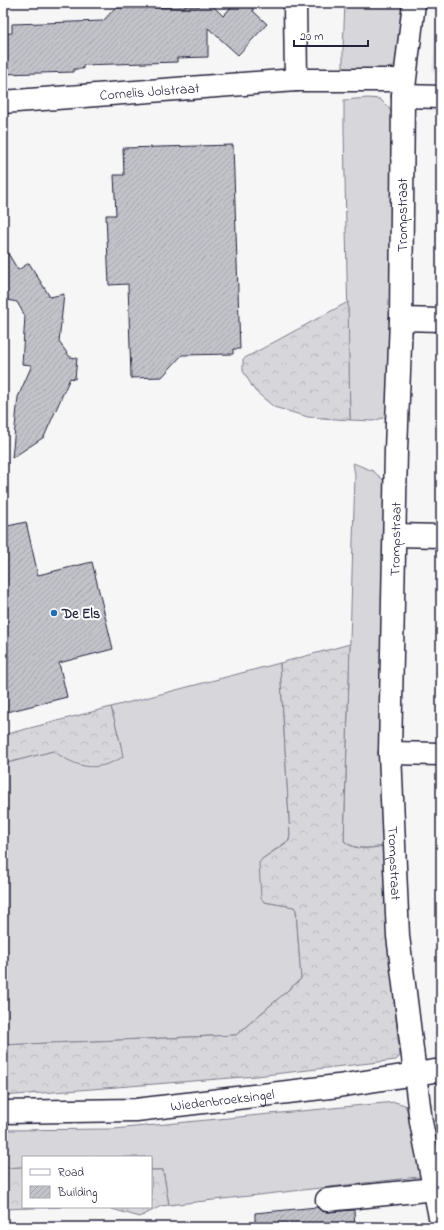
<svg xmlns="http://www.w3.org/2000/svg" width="444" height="1230" viewBox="0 0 444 1230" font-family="'Indie Flower',sans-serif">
  <defs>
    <pattern id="forest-crowns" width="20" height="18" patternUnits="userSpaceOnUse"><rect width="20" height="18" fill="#d7d7db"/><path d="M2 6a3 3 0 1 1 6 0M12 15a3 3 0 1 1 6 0" fill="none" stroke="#b8b8bd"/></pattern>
    <pattern id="building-hatch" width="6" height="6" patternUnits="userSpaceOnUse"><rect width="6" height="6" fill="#c2c2c9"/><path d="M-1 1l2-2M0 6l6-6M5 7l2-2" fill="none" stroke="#a6a6ae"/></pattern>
  </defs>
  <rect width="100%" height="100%" fill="#f6f6f7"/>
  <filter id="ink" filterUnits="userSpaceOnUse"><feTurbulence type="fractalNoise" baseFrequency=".025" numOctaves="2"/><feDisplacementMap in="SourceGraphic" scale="8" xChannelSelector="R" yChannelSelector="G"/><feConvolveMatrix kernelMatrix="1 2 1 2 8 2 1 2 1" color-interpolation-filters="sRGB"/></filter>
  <g filter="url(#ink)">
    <path fill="#e6e6e9" d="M438,3h3v70l-9,-1z"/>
    <path fill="#d7d7db" stroke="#7c7c8b" d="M345,3h60c-1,17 0,56 -15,66 -10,6 -35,5 -47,7v-27z
      M368,98l12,1 9,9 8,18 -8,290 -16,5 -23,-1 -6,-291v-29z
      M353,463l20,8 15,13 -3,362c-14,2 -29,5 -41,-5l11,-366z
      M280,663l10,172 -1,5 -27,19 2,43 30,5 2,3 5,69 -65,56 -233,10v-281l50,-13 4,2 64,-7 -10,-39z
      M395,1102l10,3 4,11 18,60 -258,29 -6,-35h-12v-13h-128v10l-20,1v-38l111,-1z"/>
    <path fill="url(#forest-crowns)" stroke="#7c7c8b" d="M348,302l2,118 -42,-3 -34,-10 -19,-16 -12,-20v-12z
      M350,644l-6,197c12,11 27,7 41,5l4,106 11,104 -4,4 -140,16 -253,20v-51l233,-10 65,-56 -5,-69 -2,-3 -30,-5 -3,-4 -2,-35 3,-4 27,-18 1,-6 -10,-172z
      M111,707l10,39 2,11c-29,16 -44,11 -70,-6l-50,13v-29z
      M23,1167v40h38l-58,2v-41z
      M151,1170h12l6,35 -8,1 -21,11 -35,-10h46z"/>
    <path fill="url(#building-hatch)" stroke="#22223b" d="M202,3h8l13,13 12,-13h18v8l14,13 -29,31 -30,-27v29l-31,1v4l-94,3v4h-9v3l-71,2v-40l9,-1v-9l91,-3 12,-13 70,-1v-1h15z
      M233,145l7,204h-7v5l-51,1 -20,22 -31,1 -3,-94 -19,1 -3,-70h10l-2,-40h10l-1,-27z
      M3,245l15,25 11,-7 21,34 14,-3 -5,48 11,15 7,1 -2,21 -5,-1 -26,59 -32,21 6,-61 14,-32 -10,-1 3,-48 -8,-14 -14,-3z
      M26,522l12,53 54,-13 21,87 -54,14 8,34 -64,16v-186z
      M317,1207l5,4 6,1 26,-2 1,17h-100v-14z"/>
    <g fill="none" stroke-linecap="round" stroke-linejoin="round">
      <g stroke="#22223b" stroke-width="25">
        <g id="minor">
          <path d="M295,3l1,77"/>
          <path id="s1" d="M414,3l-11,93 -2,223 -5,131 -6,303 8,183 23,186 20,100"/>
          <path d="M403,96l38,1"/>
          <path id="s2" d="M3,102l293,-22h108"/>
          <path d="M401,319l40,1"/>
          <path d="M395,535l46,1"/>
          <path d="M390,753l51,1"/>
          <path id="s3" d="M3,1112l133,-2 202,-24 103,-16"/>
          <path d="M327,1200l108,-11"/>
        </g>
      </g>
      <use href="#minor" stroke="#fff" stroke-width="22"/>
    </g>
  </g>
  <circle fill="#1f6fb2" stroke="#fff" stroke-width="1.5" cx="54" cy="613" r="4"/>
  <g text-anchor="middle" stroke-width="4" stroke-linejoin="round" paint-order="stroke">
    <g font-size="14" fill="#22223b" stroke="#fff">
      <text dy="5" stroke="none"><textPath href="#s2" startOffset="147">Cornelis Jolstraat</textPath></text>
      <text transform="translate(402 215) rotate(-90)" y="5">Trompstraat</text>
      <text transform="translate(395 539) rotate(-89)" y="5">Trompstraat</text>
      <text dy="5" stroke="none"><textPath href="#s1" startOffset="861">Trompstraat</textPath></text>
      <text dy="5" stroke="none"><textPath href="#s3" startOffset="220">Wiedenbroeksingel</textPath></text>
    </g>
    <g font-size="14" font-weight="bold" fill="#22223b" stroke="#fff" text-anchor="start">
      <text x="62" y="618">De Els</text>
    </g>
  </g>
  <rect width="444" height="1230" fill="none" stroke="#fff" stroke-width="16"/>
  <rect x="8" y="8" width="428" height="1214" fill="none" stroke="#22223b" stroke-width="1.5" filter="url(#ink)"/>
  <rect x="22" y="1156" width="130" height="52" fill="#ffffff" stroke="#a7a7b1"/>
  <rect x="30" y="1169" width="20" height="6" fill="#ffffff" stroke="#a7a7b1"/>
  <text x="58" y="1176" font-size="12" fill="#22223b">Road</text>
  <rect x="30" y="1186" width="20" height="12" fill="url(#building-hatch)" stroke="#a7a7b1"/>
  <text x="58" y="1196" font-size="12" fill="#22223b">Building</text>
  <path d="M294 40v6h74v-6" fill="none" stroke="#22223b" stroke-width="2"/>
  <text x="300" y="40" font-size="12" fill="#22223b" stroke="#ffffff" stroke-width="3" paint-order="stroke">20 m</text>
</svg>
